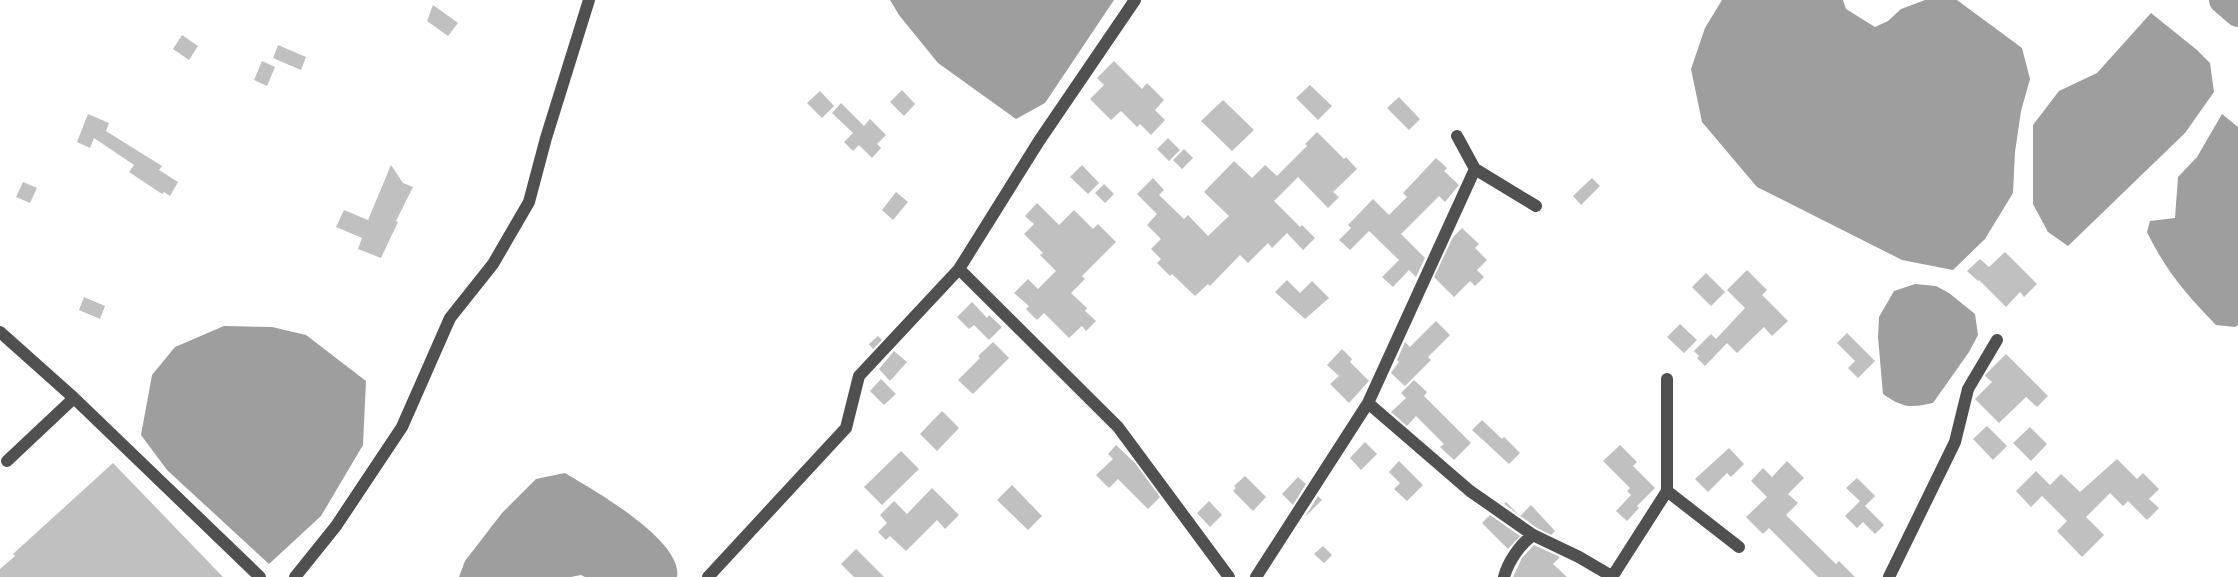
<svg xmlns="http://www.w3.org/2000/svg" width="2238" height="577" viewBox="0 0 2238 577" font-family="'Titillium Web',sans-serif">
  <rect width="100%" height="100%" fill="#fff"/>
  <path fill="#9e9e9e" d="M890,0h224l-69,103 -29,16 -78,-56 -39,-48z
    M1722,0h121l3,9 29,18 13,-6 13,-12 24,-9h32l65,48 8,31 -9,32 -6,41 -2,41 -28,46 -32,31 -51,-10 -145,-73 -55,-65 -11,-53 14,-41z
    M2151,13l46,37 13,13 4,29 -29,41 -117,113 -20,-14 -15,-28v-79l26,-34 38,-18z
    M2222,114l16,13v198l-3,2 -19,-2c-30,-31 -50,-54 -69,-93l3,-11 25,-3 3,-41 19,-20z
    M1915,284l21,2 13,7 26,21 3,21 -9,17 -36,51c-23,5 -30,5 -50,-9l-5,-57 1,-20 15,-26z
    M224,326l48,1 34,8 60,46 -3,64 -42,71 -52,48 -102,-94 -26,-35 11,-60 23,-28z
    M565,473c27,16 119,68 112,104h-92l-4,-2 -10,2h-112l6,-16 37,-48 34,-34z"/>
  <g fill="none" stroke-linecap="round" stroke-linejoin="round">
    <path stroke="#9e9e9e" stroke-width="28" d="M2223,0l15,13"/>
  </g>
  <path fill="#c0c0c0" d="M433,5l25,18 -10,13 -21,-15z
    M182,35l16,11 -9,14 -16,-11z
    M278,45l28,12 -5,13 -28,-12z
    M262,61l13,6 -8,19 -13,-6z
    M1114,61l28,28 5,-6 17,17 -9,10 10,10 -14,15 -11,-11 -3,3 -16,-16 -10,9 -21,-21 14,-14 -7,-7z
    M1310,85l22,21 -14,14 -22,-22z
    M902,90l13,14 -11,12 -14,-14z
    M820,91l14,15 -12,12 -15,-15z
    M1399,97l21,22 -11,11 -22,-22z
    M1223,100l31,30 -22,21 -31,-30z
    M841,103l23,23 6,-7 16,16 -9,9 4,4 -9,10 -13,-13 -6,6 -9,-9 9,-9 -21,-20z
    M88,114l21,9 -3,8 56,35 -3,4 19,12 -8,14 -6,-4 -2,2 -33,-22 5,-7 -40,-27 -4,10 -13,-6z
    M1317,132l27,27 2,-2 11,12 -24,23 6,5 -11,11 -30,-31 -24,24 26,26 2,-2 13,13 -12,12 -16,-17 -15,15 -4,-5 -20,20 -8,-8 -30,31 -2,-2 -13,12 -23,-22 -2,2 -13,-13 4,-4 -10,-10 10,-10 -14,-14 10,-11 -20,-20 16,-16 11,12 -5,5 25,24 4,-4 20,21 21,-20 -25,-24 30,-31 18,17 13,-13 12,11 30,-30 -2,-2z
    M1168,138l12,12 -11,11 -12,-12z
    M1184,149l9,9 -11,11 -9,-9z
    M1436,158l11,10 -3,3 15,14 -14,17 -6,-6 -38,38 24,24 -9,19 -7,-7 -16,17 -11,-10 17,-17 -30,-29 -19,19 -11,-10 12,-12 -3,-3 25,-26 16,16 18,-18 -4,-4z
    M391,165l12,18 10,4 -17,34 2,1 -17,36 -23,-9 4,-11 -26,-11 8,-17 24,10z
    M1082,165l17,18 -11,11 -18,-17z
    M1592,178l8,8 -19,19 -8,-9z
    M23,182l14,6 -7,15 -14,-6z
    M1104,184l10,10 -9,9 -10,-10z
    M896,192l12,10 -15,18 -11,-10z
    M1037,203l22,22 15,-15 19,19 5,-5 18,18 -34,34 3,3 -14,14 16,15 -2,3 11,10 -10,10 -4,-5 -13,12 -25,-25 -7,7 -11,-11 3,-3 -15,-13 14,-14 10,10 18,-18 -16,-16 3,-2 -19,-19 10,-10 -9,-8z
    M1462,228l17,16 -4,4 12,12 -10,10 7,7 -9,9 -5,-5 -16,16 -20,-20 19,-40z
    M2005,252l32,32 -13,13 -4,-5 -14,15 -27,-27 -1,1 -11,-10 13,-12 9,8z
    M1747,270l20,20 -5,5 26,26 -16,15 -8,-9 -27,26 -10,-10 -22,23 -8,-8 2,-2 -5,-5 17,-17 5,5 29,-31 -18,-18z
    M1706,273l19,19 -14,14 -19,-19z
    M1287,280l13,13 12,-12 17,17 -24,21 -30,-27z
    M84,297l21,9 -5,13 -21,-9z
    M972,302l15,16 2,-3 13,12 -13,13 -15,-15 -5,4 -12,-12z
    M1436,321l14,14 -22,22 3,3 -26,26 -14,-13 8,-11 -2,-2 8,-18 5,5z
    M1680,324l17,16 -13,13 -17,-16z
    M1847,333l28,28 -17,17 -10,-10 7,-7 -18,-18z
    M878,336l4,4 -9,9 -4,-5z
    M993,342l16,16 -36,36 -15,-14 22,-22 -2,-2z
    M1342,349l10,10 -2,3 19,19 -20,22 -19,-19 9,-8 -12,-11z
    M894,351l13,11 -17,19 -11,-12z
    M2006,354l42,42 -11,11 -11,-10 -27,26 -24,-24 17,-17 -7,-6 1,-2z
    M881,379l15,15 -12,11 -14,-14z
    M1414,380l13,12 -3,4 47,47 -17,17 -14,-13 4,-3 -28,-28 -9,10 -16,-14 15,-14 -5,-5z
    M942,411l17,17 -22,23 -17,-17z
    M1482,420l20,19 2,-2 16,16 -11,11 -37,-34z
    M1987,426l20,20 -14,14 -20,-21z
    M2030,427l17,17 -16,17 -18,-18z
    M1365,442l12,12 -16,16 -11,-12z
    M1116,445l19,18 25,34 -12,12 -30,-30 -9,9 -13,-13 17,-16 -5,-5z
    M1620,445l17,17 -4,4 22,22 -18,18 2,2 -12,13 -11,-10 15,-16 -4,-4 3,-3 -27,-27z
    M1729,448l15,16 -13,13 -4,-4 -19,19 -13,-13z
    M901,451l18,18 -37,36 -18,-18z
    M2117,459l20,20 6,-6 16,16 -10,10 10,9 -12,12 -19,-19 -5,5 -13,-13 -24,24 18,18 -22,22 -25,-26 10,-10 -25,-25 -11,11 -15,-16 20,-20 14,14 11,-11 19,18z
    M1399,461l24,24 -16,16 -13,-12 6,-6 -11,-11z
    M1787,461l17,17 -16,16 10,9 -12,12 50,49 3,-3 16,16h-37l-49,-49 -6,6 -17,-17 21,-20 -16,-16 12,-13 9,9z
    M113,463l110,114h-223v-8l15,-13 -2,-2z
    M1245,476l21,21 -13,14 -20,-20 3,-3 -2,-2z
    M1298,477l8,7 -13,21 -11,-11z
    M1857,478l18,18 -10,10 19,19 -9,9 -12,-12 -6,6 -12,-12 15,-15 -14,-13z
    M1012,485l30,31 -14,14 -31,-30z
    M932,488l27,27 -14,14 -8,-9 -31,31 -16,-15 -4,4 -8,-8 9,-9 -7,-8 14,-14 13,13z
    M1318,496l4,4 -17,17z
    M1209,501l13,14 -12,12 -13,-14z
    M1506,502l14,14 11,-11 24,26 -4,4 -14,-7 -33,-24z
    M1490,515l30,21 -12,13 -26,-26z
    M1534,545l26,12 -7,7 14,13h-54l9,-19z
    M1323,546l9,9 -8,8 -10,-9z
    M856,549l28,28h-30l-13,-13z"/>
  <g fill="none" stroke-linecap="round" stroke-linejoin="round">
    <path stroke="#505050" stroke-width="12" d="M1135,0l-96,141 -80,128 159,158 111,150
      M1457,136l18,33 61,37
      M0,332l74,66 186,179
      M1667,379v112l72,56
      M1368,403l102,88 33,23 30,21 46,22 34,20
      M7,461l67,-63
      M295,577l41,-51 66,-99 48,-109 43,-54 36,-62 17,-64 43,-138
      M708,577l138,-149 13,-52 100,-107
      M1256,577l112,-174 107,-234
      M1504,577c4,-15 16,-33 29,-42
      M1612,577l55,-86
      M1889,577l66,-135 13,-53 29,-49"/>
  </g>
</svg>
